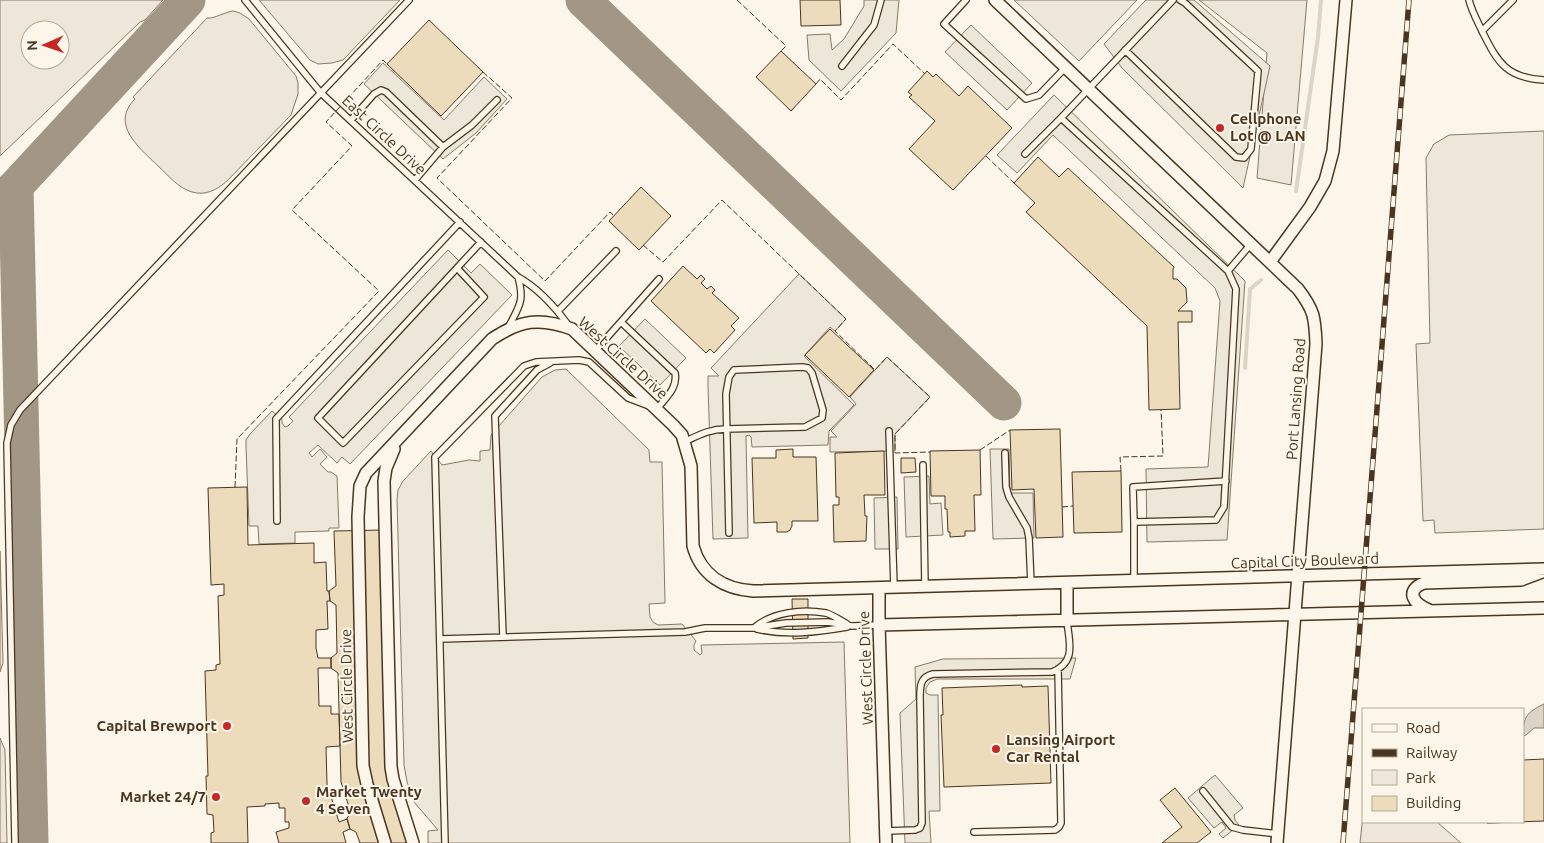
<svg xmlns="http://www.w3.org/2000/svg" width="1544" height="843" viewBox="0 0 1544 843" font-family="Ubuntu,sans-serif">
  <rect width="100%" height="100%" fill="#fbf6e9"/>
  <path fill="#ede6d9" stroke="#887966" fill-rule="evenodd" d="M0,0h163l-18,20 -5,2 -140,134zM30,30h30v30h-30z
    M259,0h141l-57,60 -11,3 -14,1 -8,-4z
    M1014,0h123l-58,61z
    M1199,0h108l-16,185 -34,-7 10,-125z
    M233,11l7,2 9,6 47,57 2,7v11l-7,21 -64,66c-10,9 -22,15 -35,11 -14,-4 -24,-17 -34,-26 -17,-17 -49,-41 -23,-67l-2,-2 74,-79c7,1 18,-6 26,-7z
    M0,551l3,112 -3,9z
    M0,738l5,12 2,93h-7z
    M1363,815v7h74l24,21h-101z"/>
  <path fill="#ede7d9" stroke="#887966" d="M864,0h35l-3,33 -55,58 -32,-31 -2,-25 23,-1 2,16 12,-11 20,-33z
    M1146,0h48l76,66 -27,122 -121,-120 -18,-24z
    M971,25l61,58 -25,27 -62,-58z
    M383,63l61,57 40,-43 23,22 -31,34 -33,26 -79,-75z
    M1054,95l191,186 -18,259 -80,2 -1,-73 62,-2 12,-166 -5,-13 -162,-153 -36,38 -20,-18z
    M1544,131v398l-109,4 -1,-13 -11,1 -7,-177 14,-1 -4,-185 8,-14 15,-9z
    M448,250l23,23 9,-9 32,31 -162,169 -8,-7 -5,6 -19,-18 -9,8 3,4 8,-8 7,8 -7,7 8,8h3l6,4 2,52h-10v3l-34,1v11l-36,1 -1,-18h-9l-3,-80v-6l4,-6 22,-23 10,9v3l3,4 3,-1 5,-5 -4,-4z
    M799,274l47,45 -11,12 -5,-4 -26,29 50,49 -25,26 -1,14 -76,2 -1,-10 -2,-2 -3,1 2,102 -35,1 -5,-153v-10h11l-8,-8z
    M645,319l41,39 -26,27 -41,-39z
    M887,357l43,40 -35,37v17l-65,1v-15h7l-6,-6 25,-27 -6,-7z
    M566,369l83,81 1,12h12l3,141 -16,1 1,13 3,5 5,3 24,-1 14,17 -2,4v5l6,5 2,-2 -1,-8 143,-3 6,201h-422v-12l10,-1 -24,-28 -7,-20 -3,-17 -7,-266 1,-9 5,-9 28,-30 11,14 27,-5 11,1v-10l10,-1 1,-15 51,-58 13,-7z
    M990,449h19l1,44h23l1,45 -41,1z
    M929,476l1,28 11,-1 2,32 -37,2 -2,-60z
    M897,497l1,52h-23l-1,-51z
    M1076,658l-6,21h-133l-7,3 -4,6v5l4,2h8l2,116h-11l2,32h-26l-5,-130 16,-14 -1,-32 28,-8z
    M1215,775l28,33 -9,7 1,5 4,5 -16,13 -4,-4 7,-6 -4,-6 -8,6 -26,-30z"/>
  <path fill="#dcd4c6" stroke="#887966" d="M1544,704v24h-10l-8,7 -3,1c0,-19 4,-24 21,-32z"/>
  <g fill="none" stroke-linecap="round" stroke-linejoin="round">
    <path stroke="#dcd4c6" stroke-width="4" d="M1296,191l22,-154 3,-37
      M1245,368l5,-79 11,-9"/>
    <path stroke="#a29684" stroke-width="35" d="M583,0l421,403
      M16,186l15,657
      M0,201l16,-15 172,-186"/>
  </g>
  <path fill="#ecdcbc" stroke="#4a3520" d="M800,0h40l1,25 -40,1z
    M429,20l54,52 -42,44 -54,-52z
    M781,51l35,33 -25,27 -35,-34z
    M927,71l6,6 3,-3 23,22 9,-10 44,42 -59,62 -44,-41 26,-28 -26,-24 3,-2 -4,-3z
    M1038,157l21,20 9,-9 106,99 -1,2v10h4l9,9 1,14 -9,9h14v11h-14l2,87 -31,1 -2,-84 -121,-114 9,-9 -21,-20z
    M641,187l30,29 -32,34 -30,-29z
    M683,266l14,13 4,-4 4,4 -4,4 6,6 4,-3 4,4 -3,3 27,25 -8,8 4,4 -21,23 -4,-4 -4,4 -55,-52z
    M830,329l44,41 -25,27 -44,-42z
    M1060,429l3,108 -27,1 -2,-49 -22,1 -2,-60z
    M793,449v8h23l2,64h-26v5l-2,4 -3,2h-10v-10l-23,1 -2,-65h24v-8z
    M980,450l1,45h-7l1,36h-10v5l-15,1v-5h-2l-1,-23h-2v-13h-14l-1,-45z
    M884,451l1,44h-21l1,21h2l-1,25 -32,1 -1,-37h6v-8h-3l-1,-44z
    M901,458h14l1,14 -15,1z
    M1121,471l1,61 -48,1 -2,-61z
    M247,487l1,58 66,-2v20l12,-1 1,29h2l1,10h-3l1,28 -12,1v18l2,10h13v10h-13l1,38h12v8h8l1,32 -14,1 1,37 12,38 8,-3 3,10 -7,3 3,11h-67l-3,-11 13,-4v-6h-4v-14h-6v-5l-14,1v2l-18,1 1,36h-37v-10l3,-1 -1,-17 -6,-1 -1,-38h2l-3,-105 11,-1v-5l4,-1 -2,-68 6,-1v-11l-13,1 -3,-97z
    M383,530l6,244 22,69h-51l-4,-11 -6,-3 -3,-11 4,-5 -10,-31 -3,-109 -7,-5v-10l6,-5 -1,-48 -6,-4 -1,-10 7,-5 -2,-55z
    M792,599h16v39l-15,1z
    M1022,685v2l26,-1 3,97 -107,4 -3,-72h2l-1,-27z
    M1544,759v62l-57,2 36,-1v-62z
    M1175,788l36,44 -14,11h-35l20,-16 -22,-27z"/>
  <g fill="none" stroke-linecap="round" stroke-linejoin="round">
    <g stroke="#4a3520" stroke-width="8">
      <path id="lane" d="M245,0l75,92 198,185c20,11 37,30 51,49
        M966,0l-22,24 82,75 13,-4 27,-28
        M1469,0c3,12 9,22 14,33 15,30 24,45 61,47
        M1482,31l31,-31
        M1125,50l111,107 8,1 7,-9 7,-78 -73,-68 -5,-3
        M842,66l32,-41 7,-25
        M1061,118l112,-118
        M351,120l23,-26 7,-4 5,2 57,55
        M1025,154l36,-36 167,153
        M415,180l28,-33 29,-22 25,-25
        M457,268l-139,150 25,25 141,-146 -27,-29 24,-26
        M558,311l58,-60
        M508,328c11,-22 17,-26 10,-51
        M595,351l64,-72
        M889,431l5,156
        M684,442c15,-7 26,-13 42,-13l79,-2 17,-9 1,-8 -11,-37 -4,-5 -6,-1 -68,3 -5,7 -3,17 3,139
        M1005,453l1,34 3,10 18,31 2,10 2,46
        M923,465l2,122
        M1226,481l-93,6 1,35 82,-2 8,-13 12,-218 -8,-18 23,-27
        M277,521l-1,-102 184,-197
        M1134,522v59
        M755,627c18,-15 47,-18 71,-14 7,2 14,7 21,11
        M757,629c30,7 60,3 90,-2
        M503,637l-8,-221 42,-46 13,-7
        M440,639l245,-7 20,-4h48l33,-5 42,-1 24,4 27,-1
        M1203,791l29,36 11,3 35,4
        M886,831l29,-1 5,-2 2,-5 -2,-125c0,-12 0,-21 13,-24l119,-2c25,-10 17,-30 15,-51
        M974,832l81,-2 4,-3 2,-4 -3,-154
        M15,843l-8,-400 4,-18 9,-15 389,-410
        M445,843l-10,-386 89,-91 12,-4 43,-2 10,2 39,36 29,11c9,-12 21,-21 18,-36l-54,-51"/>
    </g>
    <g stroke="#4a3520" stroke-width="14">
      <path id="street" d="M995,0l303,289c16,21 17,28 18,55l-39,499
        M1270,262l40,-55 15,-26 8,-30 13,-151
        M394,449l-8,19 -2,13 7,286 2,12 20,64
        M1067,583v38
        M879,588v37l7,218
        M1429,610c-15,-6 -25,-19 -5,-27l97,-3 21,-8
        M879,625l665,-17
        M385,843l-18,-59 -4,-18 -5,-249 2,-31 6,-13 126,-134c28,-19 48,-22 80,-10l101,96 9,10 9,31 2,80c8,29 31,43 60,45l791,-22"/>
    </g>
    <use href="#lane" stroke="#fbf6e9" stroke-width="5.5"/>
    <use href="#street" stroke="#fbf6e9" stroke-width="11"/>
    <g stroke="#4a3520" stroke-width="5.5">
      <path id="rail" d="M1343,843l66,-843"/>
    </g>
    <use href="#rail" stroke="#fbf6e9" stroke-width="4" stroke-dasharray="11" stroke-linecap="butt"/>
    <path stroke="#4a3520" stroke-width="1" stroke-dasharray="6 2.5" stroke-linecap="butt" d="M737,0l49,46 -5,5
      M483,72l29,26 -75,80 108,103 65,-69 4,4
      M816,84l4,-5 21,21 52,-56 32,30
      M986,156l28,27
      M643,245l20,17 59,-62 124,119 -11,12 40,39 12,-13 43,40 -35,37v19l35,-1
      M980,450l30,-20
      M1121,471l-1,-14 43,-1 -2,-47
      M235,487l2,-48 142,-148 -87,-81 60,-64 -26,-24 57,-62 4,4
      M1062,507l11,-1"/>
  </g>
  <g fill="#c62828" stroke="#fbf6e9" stroke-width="2">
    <circle cx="1220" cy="128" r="5"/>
    <circle cx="227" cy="726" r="5"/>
    <circle cx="996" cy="749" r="5"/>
    <circle cx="216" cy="797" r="5"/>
    <circle cx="306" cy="801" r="5"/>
  </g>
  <g text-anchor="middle" stroke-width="4" stroke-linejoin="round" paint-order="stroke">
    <g font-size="15" font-weight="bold" fill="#4a3520" stroke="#fbf6e9" text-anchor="start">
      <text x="1230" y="124">Cellphone<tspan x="1230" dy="17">Lot @ LAN</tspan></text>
      <text x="217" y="731" text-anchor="end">Capital Brewport</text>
      <text x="1006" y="745">Lansing Airport<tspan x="1006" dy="17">Car Rental</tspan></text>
      <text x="316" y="797">Market Twenty<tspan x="316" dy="17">4 Seven</tspan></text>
      <text x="206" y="802" text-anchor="end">Market 24/7</text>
    </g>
    <g font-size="15" fill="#4a3520" stroke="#fbf6e9">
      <text transform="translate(384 135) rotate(43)" y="5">East Circle Drive</text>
      <text transform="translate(623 358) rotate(42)" y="5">West Circle Drive</text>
      <text transform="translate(1296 399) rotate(-86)" y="5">Port Lansing Road</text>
      <text transform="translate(1305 561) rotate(-2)" y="5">Capital City Boulevard</text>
      <text transform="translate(866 668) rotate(-92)" y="5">West Circle Drive</text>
      <text transform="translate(347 686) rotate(-91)" y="5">West Circle Drive</text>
    </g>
  </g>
  <rect x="1362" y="708" width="162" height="115" fill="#fbf6e9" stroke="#b4a999"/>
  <rect x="1372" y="724" width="25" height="8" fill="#fbf6e9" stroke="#b4a999"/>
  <text x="1406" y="733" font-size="15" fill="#4a3520">Road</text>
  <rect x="1372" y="749" width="25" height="8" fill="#4a3520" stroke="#b4a999"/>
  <text x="1406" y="758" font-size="15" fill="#4a3520">Railway</text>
  <rect x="1372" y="770" width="25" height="15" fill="#ede6d9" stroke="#b4a999"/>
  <text x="1406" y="783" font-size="15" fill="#4a3520">Park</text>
  <rect x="1372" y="796" width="25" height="15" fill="#ecdcbc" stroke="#b4a999"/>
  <text x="1406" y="808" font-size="15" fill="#4a3520">Building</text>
  <g transform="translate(45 45) rotate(268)"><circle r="24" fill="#fbf6e9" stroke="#b4a999"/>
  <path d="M0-4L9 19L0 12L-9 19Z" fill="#c62828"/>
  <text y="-8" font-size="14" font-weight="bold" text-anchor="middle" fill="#4a3520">N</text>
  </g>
</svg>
